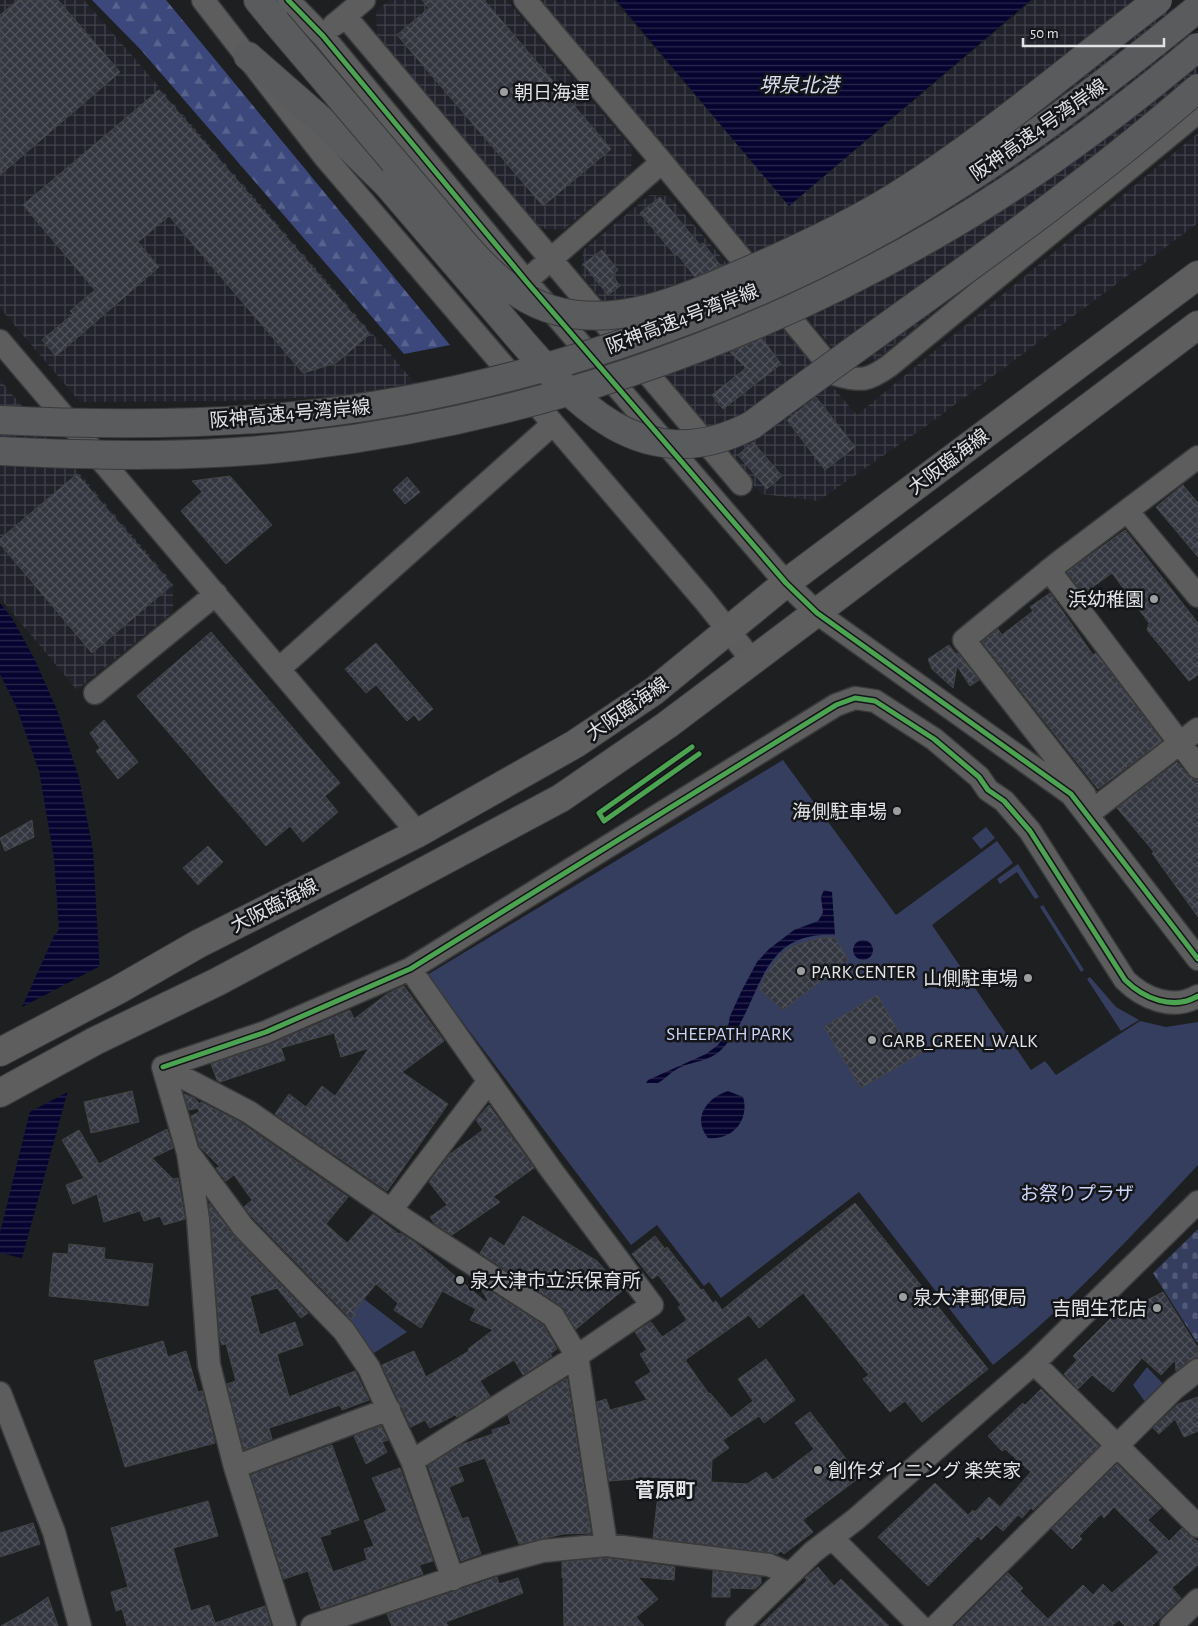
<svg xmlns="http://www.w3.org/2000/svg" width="1198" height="1626" viewBox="0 0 1198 1626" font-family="'Alegreya Sans','Noto Sans JP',sans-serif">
  <defs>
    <pattern id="industrial-grid" width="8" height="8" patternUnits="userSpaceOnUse" patternTransform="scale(1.25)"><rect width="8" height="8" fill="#21222b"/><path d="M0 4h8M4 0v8" fill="none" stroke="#41424a"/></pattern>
    <pattern id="forest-firs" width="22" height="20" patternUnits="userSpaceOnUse" patternTransform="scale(1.25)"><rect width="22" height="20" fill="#3c487b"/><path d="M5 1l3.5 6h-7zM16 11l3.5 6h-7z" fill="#58628e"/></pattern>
    <pattern id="cemetery-stones" width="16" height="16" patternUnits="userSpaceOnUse" patternTransform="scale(1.25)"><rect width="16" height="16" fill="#363e5f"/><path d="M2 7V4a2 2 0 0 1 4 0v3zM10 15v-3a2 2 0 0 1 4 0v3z" fill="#535a76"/></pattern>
    <pattern id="water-rules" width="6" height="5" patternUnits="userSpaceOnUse" patternTransform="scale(1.25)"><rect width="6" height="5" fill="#060330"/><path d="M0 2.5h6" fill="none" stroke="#2a284e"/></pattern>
    <pattern id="building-cross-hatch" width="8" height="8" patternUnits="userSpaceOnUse" patternTransform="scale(1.25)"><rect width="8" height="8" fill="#343641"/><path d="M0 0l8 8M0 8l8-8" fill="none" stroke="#51535c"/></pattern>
  </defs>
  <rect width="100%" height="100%" fill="#1e1f21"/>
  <path fill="url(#industrial-grid)" d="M0,0h84l331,383 -74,13 -117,5 -144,1 -80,-94z
    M390,0h117l125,148 -1,25 -68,57 -26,-2 -160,-190 -1,-27z
    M539,0h75l175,206 244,-206h133l32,38v54l-321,267 -31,5z
    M1198,133v90l-269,201 -111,77 -57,-7 -180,-220 2,-24 67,-55 19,1 188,219z
    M0,380l173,203v29l-96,78 -77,-92z"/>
  <path fill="url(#forest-firs)" d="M92,0h74l284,345 -46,9 -264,-305z"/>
  <path fill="url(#cemetery-stones)" d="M1198,1229v115l-45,-71z"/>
  <path fill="#363e5f" d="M783,760l113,155 101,-74 16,22 -81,62 99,145 14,-9 11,14 84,-54 26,6 32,-5v143c-66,70 -130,141 -205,200l-134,-173 -138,106 -12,-16 -5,4 -47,-61 -26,20 -204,-270z
    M986,827l9,11 -14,11 -9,-11z
    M1018,864l21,33 -4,2 -18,-27 -17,12 -3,-5z
    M1043,905l41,65 -3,2 -41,-65z
    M1090,977l26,30 23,13 -18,11 -34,-52z
    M364,1299l43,33 -33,21 -31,-34z
    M1147,1367l22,23 -21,16 -15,-21z"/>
  <path fill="url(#water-rules)" d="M616,0h415l-242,206z
    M0,603l12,15 23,42 22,50 22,68 14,72 7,124 -78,284 -22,-5v-20l44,-179 -22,-47 32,-71 5,-6 -5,-72 -15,-87 -23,-65 -16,-32z
    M824,890l8,2 3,43c-81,-4 -71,70 -113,114 -12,13 -31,12 -45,20 -7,4 -12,10 -19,14h-12l2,-3 58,-26 12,-9 9,-13 3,-16 12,-26 15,-28 12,-13 25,-19 24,-9 5,-8 -2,-16z
    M853 950a10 10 0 1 1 20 0a10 10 0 1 1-20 0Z
    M728,1091l15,6c7,23 -11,44 -35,41 -16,-19 -2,-40 20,-47z"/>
  <path fill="#1e1f21" d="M102,965v10l-32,116 -44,23 16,-60 -22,-46z"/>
  <path fill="url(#building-cross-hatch)" stroke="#444546" d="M18,0h40l62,72 -120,103v-160z
    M422,0h62l127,149 -68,57 -146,-171 32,-27z
    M159,90l211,244 -34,29 -33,10 -134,-157 -31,26 21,25 -103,89 -14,-16 31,-26 -3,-3 25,-21 -72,-85z
    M660,197l40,48 3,-2 18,23 -26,11 -18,-23 -2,1 -35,-42z
    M602,250l16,20 -6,5 8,11 -12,9 -25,-31z
    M762,338l19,26 -58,45 -11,-14 34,-27 -16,-16z
    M816,397l39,50 -30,23 -38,-50z
    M753,442l29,34 -15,13 -29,-34z
    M77,474l95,111 -80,68 -92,-109v-5z
    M230,476l42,49 -46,39 -45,-53 21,-19 -10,-11z
    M407,477l13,15 -15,12 -12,-14z
    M1183,485l15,18v54l-42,-50z
    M1125,530l73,93v52l-9,6 -42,-51 2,-7 -37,-50 -29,21 -16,-22z
    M1050,593l43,62 3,-2 66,88 -64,48 -116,-147 16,-13 4,6 31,-24 -3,-4z
    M211,632l129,151 -15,13 13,16 -35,30 -13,-16 -24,20 -129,-150z
    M376,643l57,66 -14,12 -5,-6 -7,6 -31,-36 -10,8 -21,-24z
    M949,645l7,9 2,-1 21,27 -9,6 -13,-20 -4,22 -21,-19 -4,-10z
    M104,720l34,42 -20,17 -22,-28 4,-3 -10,-15z
    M1177,762l11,13 10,5v137l-46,-64 2,-1 -37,-44z
    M32,820l2,17 -29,14 -5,-13z
    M208,846l15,16 -25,23 -15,-17z
    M821,938h14l13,22 -65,50 -23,-20 4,-13 18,-23 12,-8z
    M404,986l40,55 -42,31 46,32 -61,87 -112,-77 14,-20 17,13 16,-21 13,10 34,-48 -28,9 -7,-24 -53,15 4,12 -65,22 -3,-2 -6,-16 60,-20 79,-34 4,9 33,-25z
    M877,995l25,42 9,-5 12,20 -62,36 -37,-61z
    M132,1091l7,31 -48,11 -7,-31z
    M184,1094l10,4 6,6 1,-2 39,20 108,75 -22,27 21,19 26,-29 26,20 1,-1 16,10 70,59 2,-2 -13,-19 68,44 14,24 -7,5 2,2 -29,19 -9,-15 -34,21 10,15 -33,21 -2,-2 -25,13 -5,-8 -14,7 -29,-62 32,-14 12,26 43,-26 -1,-2 25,-19 -23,-10 6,-11 -34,-18 -21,37 -27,-18 4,-7 -22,-19 -23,28 3,2 -5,5 -98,-101 -9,-11 8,-7 -18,-25 -8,6 -10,-13 4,-1 -20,-20 -9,-31 8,-4 -1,-4 -9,2z
    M489,1105l45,63 -41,29 7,5 -48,33 -17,-11 -5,-7 17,-12 -18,-23 21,-28 33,-24 -7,-10z
    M167,1129l6,19 -21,10 21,21 5,-1 7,41 -21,6 -4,-9 -16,5 -4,-10 -36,11 -7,-28 -24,10 -7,-19 18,-7 -22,-38 17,-10 20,34z
    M209,1203l25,33 74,77 -7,5 -24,-30 -27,8 10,39 35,-13 8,23 -26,9 12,43 66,-26 14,29 -27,10 -2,-5 -71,23 3,11 -28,11 -17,-66 9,-3 -10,-37 -4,1 -2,-6z
    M855,1203l133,166 -66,53 -17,-21 -15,11 -27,-33 6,-4 -66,-82 -44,35 -10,-13 -64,45 24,34 1,-1 21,25 22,-17 -15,-22 28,-20 29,41 -31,23 -5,-7 -36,24 6,8 -17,12 -1,22 36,2 19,-12 7,8 41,-31 -19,-26 15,-11 50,65 -57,43 10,12 -29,22 -3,-3 -4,3 -124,-16 7,-61 -51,4 -12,-79 9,-3 4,11 37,-10 -12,-18 16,-10 -11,-18 7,-4 -12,-18 16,-10 11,15 25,-17 -9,-13 3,-2 -23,-30 -6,4 -20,-25 23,-18 10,13 2,-2 34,43 2,-1 10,14 3,-2 6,9z
    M523,1216l74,45 26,29 -47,39 -16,-24 -80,-52 10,-16 14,9z
    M69,1244l36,4 -1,11 49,5 -5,42 -99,-10 4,-43 15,1z
    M1163,1292l35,56v9l-8,3 -14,11 -1,-11 -14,15 -19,-17 -29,34 -21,-17 -14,14 -14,-15 13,-14 -4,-4 43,-43 2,2z
    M163,1341l5,16 18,-6 12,41 4,-1 13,52 -90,24 -31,-106z
    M567,1378l24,155 -28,1 -44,10 -34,-86 -27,9 6,14 -15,6 13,32 6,-2 13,37 -20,7 -33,-95 35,-22 30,-10 -1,-4 19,-6 -3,-9z
    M1041,1389l58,57 -66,64 -2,-2 -9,10 -4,-3 -15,16 -7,-6 -15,15 -3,-4 -50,50 -50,-49 57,-54 33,32 5,-5 2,2 14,-15 11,10 31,-35 -26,-23 -3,2 -14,-15 35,-33 2,2z
    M1198,1397v34l-14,6 -9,-18 -16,15 -6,-6 25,-24z
    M381,1426l7,14 -6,2 5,10 -21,12 -12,-28z
    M332,1445l27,75 -29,10 1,4 -11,3 13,35 34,-12 -3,-11 10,-3 -10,-25 23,-10 -15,-33 28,-10 33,93 -14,4 4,9 -102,35 -13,-38 -24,8 -33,-104z
    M1117,1464l44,44 -13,12 21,21 13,-13 16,14v23l-26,23 9,10 -29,28h-27l-6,-6 -7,6h-157l53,-53 15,15 -3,3 28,28 35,-34 10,10 10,-11 9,9 47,-41 -45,-45 -10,11 -3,-4 -22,22 3,3 -10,10 -20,-20z
    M208,1501l10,35 -45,12 18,63 18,-6 6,18 50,-17 6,20h-144l-5,-17 -6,2 -5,-19 17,-5 -17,-59z
    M33,1523l7,21 -40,13v-24z
    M606,1558l69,9 -1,13 -36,-3 20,22 -22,18 8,9h-80l-1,-46 3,-3 -4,1v-16z
    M818,1567l16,19 7,-7 48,47h-129l47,-46 -2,-2z
    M713,1571l48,6v6l-6,6 -25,-1v9h-18z
    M497,1577l2,7 19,-6 5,15 -77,29 2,4h-56l-5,-12z
    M48,1597l10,29h-57l25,-14z"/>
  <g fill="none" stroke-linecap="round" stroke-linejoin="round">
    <g stroke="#3a3a3c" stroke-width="25">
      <path id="minor" d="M203,0l121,156 380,444 48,60
        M288,0l35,36 203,245 260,302 31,30 254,181 127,165
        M525,0l137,162 175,213c25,7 32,5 52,-9l309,-254
        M345,16l396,468
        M334,25l30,-25
        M526,281l136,-119
        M0,341l418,492
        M1128,512l70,84
        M1049,570l149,197
        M280,668l273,-244
        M95,693l121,-99
        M1085,795l-121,-155 94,-77 140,-106
        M1096,808l102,-79
        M410,969l142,202 100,134 -75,51 -165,105
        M163,1067l103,-35 144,-63 426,-264 19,-7 20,3 59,38 45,38 9,13 16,11 26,30 95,149c18,18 48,31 73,16
        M163,1067l86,45 159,110 145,94 24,40 29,189
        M163,1067l25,86 10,66 11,146 26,102 50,159
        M190,1155l53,72 101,104 25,37 43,93 41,118
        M391,1210l98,-129
        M1034,1363l164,163
        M0,1393l54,139 26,94
        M235,1467l154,-58
        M832,1538l88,88
        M312,1626l176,-60 55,-15 63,-6 163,20 21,9
        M737,1626l76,-74 43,-33 178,-156 164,-161
        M936,1626l239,-238 23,-18
        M1171,1626l27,-26"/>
    </g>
    <g stroke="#3a3a3c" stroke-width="30">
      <path id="major" d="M0,1052l118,-62 80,-46 220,-111 157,-89 79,-53 132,-108 412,-308
        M0,1093l95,-52 122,-59 344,-184 106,-73 531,-400"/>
    </g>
    <g stroke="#3a3a3c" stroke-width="30">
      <path id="highway" d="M258,0l18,22
        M248,56l80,70 59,58"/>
    </g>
    <use href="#minor" stroke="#5d5d5d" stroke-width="22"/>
    <use href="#major" stroke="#5e5e5f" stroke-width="28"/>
    <use href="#highway" stroke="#5a5b5c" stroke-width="28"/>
    <g stroke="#3a3a3c" stroke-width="30" stroke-linecap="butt">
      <path id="highway-bridge" d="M276,22l190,224c24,28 54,56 91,65 60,16 125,-11 179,-35 54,-23 109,-48 159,-79 93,-58 176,-131 263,-197
        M387,184c36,42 72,84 109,127 68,79 139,175 256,114 149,-112 305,-214 446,-337
        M0,420c97,5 197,5 294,-4 210,-21 448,-100 629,-209 97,-58 187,-127 275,-199
        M0,451c99,5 201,7 300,-5 225,-26 442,-99 638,-213 92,-53 179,-118 260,-186"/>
    </g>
    <use href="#highway-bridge" stroke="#5a5b5c" stroke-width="28"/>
    <g stroke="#141518" stroke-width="8">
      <path id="cycleway" d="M288,0l35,36 203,245 260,302 31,30 254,181 127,165
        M692,747l-93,66 5,8 95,-67
        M163,1067l103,-35 144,-63 426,-264 19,-7 20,3 59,38 45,38 9,13 16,11 26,30 95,149c18,18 48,31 73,16"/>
    </g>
    <use href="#cycleway" stroke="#4ca352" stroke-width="5"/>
  </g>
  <g fill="#9d9ea0" stroke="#141518" stroke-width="2">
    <circle cx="504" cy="92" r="5"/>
    <circle cx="1154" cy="599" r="5"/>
    <circle cx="897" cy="811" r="5"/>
    <circle cx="801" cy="971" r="5"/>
    <circle cx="1028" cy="978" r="5"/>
    <circle cx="872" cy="1040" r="5"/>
    <circle cx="460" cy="1280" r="5"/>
    <circle cx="903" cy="1297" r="5"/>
    <circle cx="1157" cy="1308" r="5"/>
    <circle cx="818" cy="1470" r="5"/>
  </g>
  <g text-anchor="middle" stroke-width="5" stroke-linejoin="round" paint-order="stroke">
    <g font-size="19" fill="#e2e3e5" stroke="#141518" text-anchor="start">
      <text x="514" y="99">朝日海運</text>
      <text x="1144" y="606" text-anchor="end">浜幼稚園</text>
      <text x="887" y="818" text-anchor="end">海側駐車場</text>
      <text x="811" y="978">PARK CENTER</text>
      <text x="1018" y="985" text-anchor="end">山側駐車場</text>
      <text x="882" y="1047">GARB_GREEN_WALK</text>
      <text x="470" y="1287">泉大津市立浜保育所</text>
      <text x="913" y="1304">泉大津郵便局</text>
      <text x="1147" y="1315" text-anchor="end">吉間生花店</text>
      <text x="828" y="1477">創作ダイニング 楽笑家</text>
    </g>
    <g font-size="19" fill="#e2e3e5" stroke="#141518">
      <text transform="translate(1038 129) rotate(-35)" y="7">阪神高速4号湾岸線</text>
      <text transform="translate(682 318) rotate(-21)" y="7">阪神高速4号湾岸線</text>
      <text transform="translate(290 413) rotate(-5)" y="7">阪神高速4号湾岸線</text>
      <text transform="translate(948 461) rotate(-37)" y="7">大阪臨海線</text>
      <text transform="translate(627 708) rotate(-35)" y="7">大阪臨海線</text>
      <text transform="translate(274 905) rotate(-27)" y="7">大阪臨海線</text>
    </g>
    <g font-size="19" fill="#c9d4f8" stroke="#141518">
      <text x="729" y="1040">SHEEPATH PARK</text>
      <text x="1077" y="1200">お祭りプラザ</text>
    </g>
    <g font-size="20" font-style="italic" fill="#d8def0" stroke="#141518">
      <text x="799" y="92">堺泉北港</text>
    </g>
    <g font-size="20" font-weight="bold" fill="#e2e3e5" stroke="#141518">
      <text x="665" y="1497">菅原町</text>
    </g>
  </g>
  <path d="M1023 38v8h141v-8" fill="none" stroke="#e2e3e5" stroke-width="2.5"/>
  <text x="1030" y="38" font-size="15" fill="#e2e3e5" stroke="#141518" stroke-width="4" paint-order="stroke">50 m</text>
</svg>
